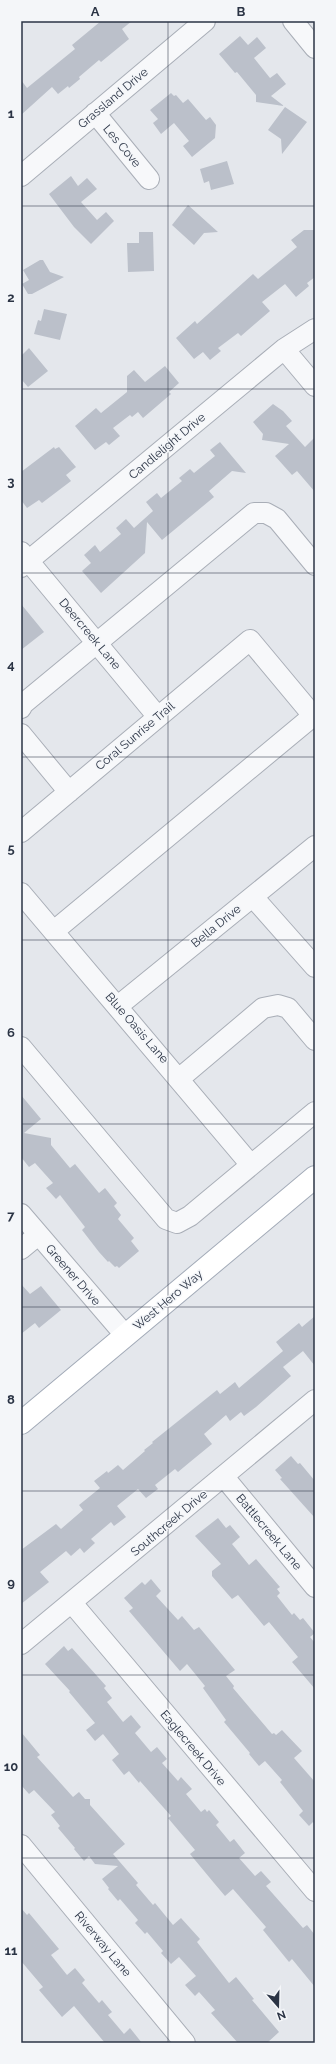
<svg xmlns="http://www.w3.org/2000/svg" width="336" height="2064" viewBox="0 0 336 2064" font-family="Raleway,sans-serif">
  <rect width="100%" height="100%" fill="#e4e7ec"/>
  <path fill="#bbc0ca" d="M101,21h31l-10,8 7,10 -28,23 -2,-2 -20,17 1,2 -11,9 -1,-2 -10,8 -6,-7 -31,28v-35l6,8 48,-39 -3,-4z
    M240,36l8,9 9,-8 9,11 -12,10 16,20 7,-5 9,11 -15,12 13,10 -28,-4v-7l-19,-23 -2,1 -16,-19z
    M171,93l3,3 2,-1 7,8 5,-4 18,21 4,-3 6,8 -1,13 -23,19 -9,-11 6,-5 -15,-18 -13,11 -8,-11 5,-4 -8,-9z
    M285,107l22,15 -25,32 -1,-15 -13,-9z
    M227,161l7,23 -23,6 -2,-9 -5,2 -4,-14z
    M71,176l7,10 9,-8 10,11 -16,13 16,18 9,-8 8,9 -23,23 -17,-17 -25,-33z
    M188,205l30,27 -14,1 -10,12 -22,-20z
    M304,230h11v47l-8,6 2,3 -13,11 -11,-13 -23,18 8,9 -29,25 -3,-3 -20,15 3,3 -11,9 -7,-8 -9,7 -18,-21 19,-17 2,3 56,-50 5,5 39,-32 -6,-7z
    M139,232h14l1,39 -26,1 -1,-29h12z
    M40,260h3l7,12 14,5 -32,17h-4l-6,-10 7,-4 -6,-10z
    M44,309l23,5 -7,26 -26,-6 4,-14 3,1z
    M29,348l19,23 -20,16 -7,-8v-23z
    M165,366l14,17 -10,9 2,2 -28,24 -5,-6 -6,5 -2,-2 -17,13 7,8 -11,9 -3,-3 -11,8 -20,-24 21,-18 5,5 26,-21v-16l7,-6 11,12z
    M273,404l10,7 9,10 -6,5 19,21 10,-10v55l-18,-21 -5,4 -17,-19 14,-12 -27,-4 1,-6 -10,-12z
    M220,442l26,31 -14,-2 -23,20 5,6 -52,43 -15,-18 -2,31 -44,40 -19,-22 9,-8 -7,-8 11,-10 5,7 21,-18 -5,-6 10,-9 8,9 19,-17 -7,-9 11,-9 4,5 21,-17 -3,-3 11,-9 4,4 21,-17 -5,-6z
    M54,447l1,2 4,-2 17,20 -10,8 5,6 -29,22 -3,-3 -12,8 -6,-8v-28z
    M21,604l23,28 -23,18z
    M21,1095l20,24 -17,14 27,5v7l19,23 5,-4 24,29 6,-5 12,15 -3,3 7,9 -3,4 16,19 -3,3 8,10 -20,17 -2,-2 -2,1 -6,-6 -1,1 -9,-10 -17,-22 3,-3 -25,-32 -4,4 -10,-11 7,-5 -18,-20 -6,4 -8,-10z
    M21,1284l9,10 11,-8 20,24 -22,18 -4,-5 -14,11z
    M315,1316v50l-12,-15 -20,16 8,9 -35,31 -12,9 -3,-4 -11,9 -4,-6 -22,19 8,10 -22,18 -12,10 -3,-3 -20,16 3,4 -12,9 -8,-9 -21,17 9,11 -12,9 -3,-4 -20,17 4,4 -11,10 -4,-5 -9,8 -5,-5 -26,21 9,10 -28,22v-54l35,-26 5,5 22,-19 -4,-5 21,-17 -6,-7 13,-10 1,2 10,-8 5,5 22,-19 -1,-1 9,-7 -1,-1 65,-52 3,4 15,-12 4,6 44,-37 -7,-9 23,-19 3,4z
    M291,1456l7,8 2,-1 15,18v37l-35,-39 2,-1 -7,-8z
    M218,1518l8,10 4,-3 10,12 -8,7 17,21 7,-6 24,28 -3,2 3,4 -3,3 15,19 2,-2 6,7 3,-2 12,15 -5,4 5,6v46l-23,-27 6,-5 -29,-35 -5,4 -26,-31 -6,4 -20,-23v-5l9,-7 -26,-28z
    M151,1579l10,12 -5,5 22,24 4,-4 12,14 5,-3 36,43 -9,6 8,10 -1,2 39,46 2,-1 2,2 6,-5 20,21 -8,7 21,24v43l-2,-3 -4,4 -10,-11 4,-4 -23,-29 2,-2 -17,-19 -6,5 -10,-12 1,-1 -26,-31 2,-2 -23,-32 2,-2 -18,-22 -7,7 -51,-60 4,-3 -9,-10 18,-16 3,3z
    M64,1646l4,5 4,-3 34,38 -2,2 8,10 -5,4 16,20 8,-7 10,12 -6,6 16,19 6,-5 10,12 -5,4 16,18 3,-4 11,12 -6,5 15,18 4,-3 2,3 2,-2 10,12 -3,3 14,17 4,-3 11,14 -6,5 16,18 6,-5 10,11 -5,4 37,42 4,-3 8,10v52l-23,-28 -3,3 -26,-32 3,-3 -33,-38 -8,7 -11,-13 -24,-29 5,-4 -27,-32 3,-2 -31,-35 -1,2 -10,-12 -5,4 -12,-15 7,-6 -16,-20 -8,7 -9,-11 9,-7 -26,-31 1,-1 -25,-27z
    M21,1732l19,23 -3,2 36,40 6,-5 6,7h5v6l35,39 -12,10 25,29 -2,2 17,20 2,-2 18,22 8,-7 19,21 -3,3 32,41 7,-6 18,22 -2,1 27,32 -12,11h-29l-27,-30 4,-3 -16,-18 -4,4 -10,-11 11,-9 -17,-19 -8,7 -10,-11 2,-2 -16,-19 -2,2 -10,-11 3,-3 -18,-21 -2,2 -10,-12 1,-1 -7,-9 16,-13 -23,-2 -6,-8 -5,5 -10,-12 1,-1 -17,-20 2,-2 -9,-11 4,-3 -21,-22 -5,4 -8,-9z
    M21,1908l6,7 2,-2 30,36 -8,6 16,20 8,-7 10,12 -3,3 17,20 3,-3 10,12 -4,3 16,19 6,-6 12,15h-37l-31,-37 -12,11 -23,-27 4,-3 -22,-26z"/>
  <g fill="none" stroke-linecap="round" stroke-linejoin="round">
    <g stroke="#a9aeb7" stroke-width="22">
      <path id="minor" d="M293,21l22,27
        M95,113l54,66
        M21,176l184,-155
        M284,349l31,37
        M21,552l137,165
        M21,567l263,-218 31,-20
        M21,708l2,-4 231,-191h12l11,6 38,46
        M21,734l48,58
        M21,832l229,-192 65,78
        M21,893l230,272
        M253,897l62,70
        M54,931l259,-215
        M118,1006l197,-160
        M21,1047l145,172 11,4 13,-7 125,-104
        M180,1078l83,-70 15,-3 10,3 27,32
        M21,1214l104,121
        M21,1249l17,-14
        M224,1477l91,110
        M72,1603l243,288
        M21,1644l294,-244
        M21,1845l164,198"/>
    </g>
    <g stroke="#a3abb8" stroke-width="24">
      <path id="major" d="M21,1423l294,-246"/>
    </g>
    <use href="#minor" stroke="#f7f8fa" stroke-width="20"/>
    <use href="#major" stroke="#fff" stroke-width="22"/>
  </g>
  <path fill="none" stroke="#2b3445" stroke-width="1" stroke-opacity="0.55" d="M168,21v2022M21,206h294M21,389h294M21,573h294M21,757h294M21,940h294M21,1124h294M21,1307h294M21,1491h294M21,1675h294M21,1858h294"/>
  <g text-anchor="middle" stroke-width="3" stroke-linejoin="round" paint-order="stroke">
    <g font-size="12" fill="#2b3445" stroke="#f4f6f9">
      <text transform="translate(113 98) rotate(-40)" y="4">Grassland Drive</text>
      <text transform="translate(122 146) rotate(50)" y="4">Les Cove</text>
      <text transform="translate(167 446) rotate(-40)" y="4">Candlelight Drive</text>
      <text transform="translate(90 634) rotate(50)" y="4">Deercreek Lane</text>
      <text transform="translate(135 736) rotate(-40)" y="4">Coral Sunrise Trail</text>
      <text transform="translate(216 926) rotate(-39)" y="4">Bella Drive</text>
      <text transform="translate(137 1028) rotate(49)" y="4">Blue Oasis Lane</text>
      <text transform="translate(73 1275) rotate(49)" y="4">Greener Drive</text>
      <text transform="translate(168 1300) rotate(-40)" y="4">West Hero Way</text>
      <text transform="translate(169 1523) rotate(-40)" y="4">Southcreek Drive</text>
      <text transform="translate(269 1532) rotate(50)" y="4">Battlecreek Lane</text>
      <text transform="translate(193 1748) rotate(50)" y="4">Eaglecreek Drive</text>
      <text transform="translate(103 1944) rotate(50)" y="4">Riverway Lane</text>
    </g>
  </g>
  <rect width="336" height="2064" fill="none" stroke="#f4f6f9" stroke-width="44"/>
  <g transform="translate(278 2006) rotate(160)" stroke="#f4f6f9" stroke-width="3" paint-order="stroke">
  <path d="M0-3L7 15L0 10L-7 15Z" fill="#2b3445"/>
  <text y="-6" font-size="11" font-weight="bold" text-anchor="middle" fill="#2b3445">N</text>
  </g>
  <rect x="22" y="22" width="292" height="2020" fill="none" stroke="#2b3445" stroke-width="1.5"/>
  <g font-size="13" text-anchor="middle" font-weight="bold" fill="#2b3445">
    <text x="95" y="16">A</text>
    <text x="241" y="16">B</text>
    <text x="11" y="118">1</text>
    <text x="11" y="302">2</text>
    <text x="11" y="486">3</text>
    <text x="11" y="669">4</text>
    <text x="11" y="853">5</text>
    <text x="11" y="1037">6</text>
    <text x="11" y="1220">7</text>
    <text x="11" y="1404">8</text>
    <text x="11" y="1587">9</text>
    <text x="11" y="1771">10</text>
    <text x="11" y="1955">11</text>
  </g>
</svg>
